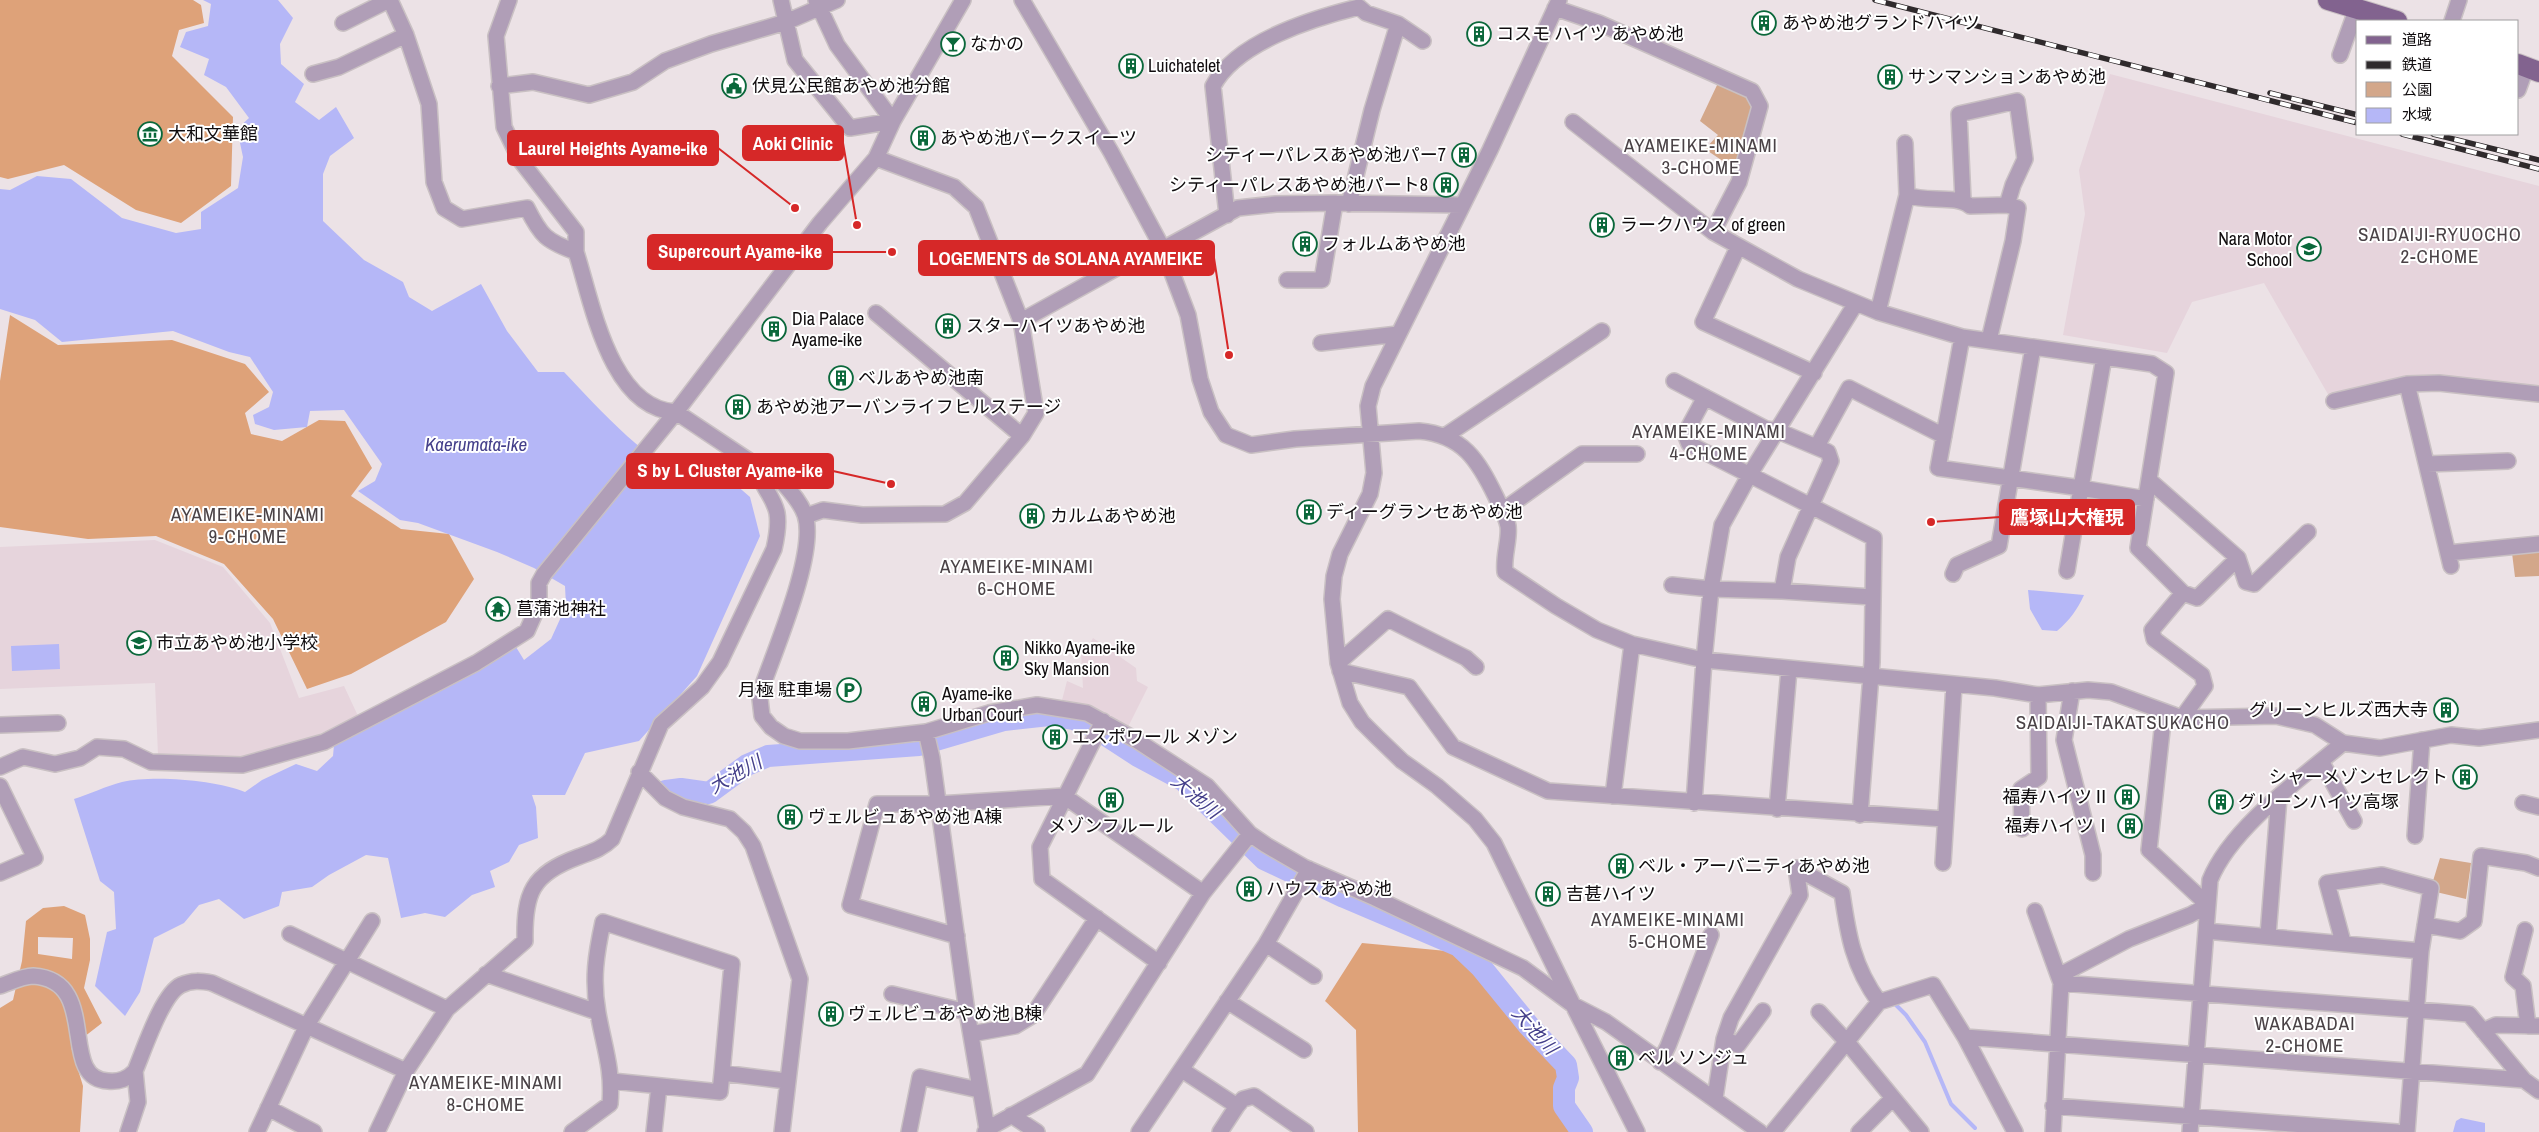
<svg xmlns="http://www.w3.org/2000/svg" width="2539" height="1132" viewBox="0 0 2539 1132" font-family="'Archivo Narrow','Noto Sans JP',sans-serif">
  <rect width="100%" height="100%" fill="#ece2e6"/>
  <path fill="#e6d4dc" d="M2110,74l429,112v201l-118,-11 -92,20 -65,-113 -72,19 -25,51 -104,-18 22,-121 -6,-44z
    M155,540l68,27 47,56 29,75 45,-12 14,30 -58,27 -62,19 -80,-7 -3,-72 -155,6v-142z
    M1093,638l43,30 1,13 11,6 -22,44 -65,-27 6,-23 16,7 -2,-37 8,-6z"/>
  <path fill="#d3a78a" d="M1718,83l31,15 5,8 -18,64 -31,-21 13,-14 -18,-14z
    M2539,551v25l-24,1 -3,-24z
    M2440,858l31,5 -5,36 -30,-7 -3,-11z"/>
  <path fill="#dea279" fill-rule="evenodd" d="M0,0h193l8,5 3,18 -25,7 -7,26 61,61 -2,69 -50,37 -45,-13 -72,-45 -56,14 -8,-2z
    M10,315l48,30 114,-5 73,24 24,28 -24,21 6,21 31,7 37,-21 26,1 27,47 -21,28 50,33 48,5 25,45 -28,43 -95,52 -44,15 -34,-70 -49,-55 -68,-28 -68,3 -88,-12v-146z
    M64,906l21,9 5,24v21l-6,28 18,35 -31,24 12,39 -3,46h-80v-124l13,-8 9,-39 4,-40 17,-13zM38,937l35,1 -1,21 -34,-5z
    M1362,943l95,9 100,112 5,55 15,13h-219l-2,-102 -31,-29z"/>
  <path fill="#b5b7f7" d="M203,0h75l15,18 -13,26 1,20 23,20 -9,18 24,18 17,-13 18,31 -24,18 -7,18v47l41,39 39,22 6,15 23,14 49,-27 26,47 31,41h26c36,38 87,96 138,111 7,2 19,-3 26,-5l22,19 10,39 -63,140 -58,65 -54,12 -20,42h-33l4,12 2,31 -19,7 -10,17 -19,9 5,16 -23,8 -27,22 -20,-4 -24,5 -13,-60 -22,-3 -37,20 -17,12 -30,5 -3,14 -35,13 -25,-20 -20,6 -15,18 -30,15 -14,54 -15,24 -30,-30 12,-54 9,-3 -2,-37 -14,-11 -26,-82c16,-5 32,-13 48,-17 31,-7 94,-2 123,10l17,-12 34,-16 21,7 16,-15 1,-11 182,-98 8,13 27,-21 15,-33 -1,-20 -31,-18 -37,-16 -79,-29 -18,-3 -42,-29 17,-10 7,-17 -38,-54 -34,1 -3,16 -33,3 -19,-6 -2,-9 16,-8 4,-15 -23,-35 -21,-5 -56,-21 -111,11 -27,-22 -35,-11v-120l10,1 27,-14 34,3 51,39 54,15 25,-4v-17l37,-24 5,-31 -6,-28 12,-11 -23,-31 -22,-12 5,-16 -29,-12 6,-15 22,-6 3,-22z
    M2028,590l56,5c-7,15 -14,25 -27,36l-15,-1 -12,-21z
    M59,644l1,25 -48,2 -1,-25z
    M2461,1118l24,5v9h-32l3,-11z"/>
  <g fill="none" stroke-linecap="round" stroke-linejoin="round">
    <path stroke="#b5b7f7" stroke-width="4" d="M1894,1003l12,12 19,27 26,62 24,24"/>
    <path stroke="#b5b7f7" stroke-width="22" d="M666,791l15,-2 28,4 38,-28 21,-9 151,-11 85,-25 45,-5 24,4 19,7 46,30 45,24 81,79 80,38 115,49 22,21 48,59 37,39 2,13 -4,10v18l18,26"/>
    <g stroke="#c9c0c3" stroke-width="18">
      <path id="minor" d="M390,0l16,35 23,69 5,78 10,26 18,11 65,-11c14,28 19,33 49,44 16,50 34,157 100,160
        M509,0l-13,36 8,91 16,33 56,72v20
        M781,0l14,60 55,68 43,-7 -56,-76 -21,-45
        M963,0l-70,121 -17,37 -56,65 -144,189 108,72c8,9 17,19 21,31 12,36 -28,130 -41,167l-4,17 2,17 9,11 13,9 16,5h48l78,-9 63,-19 48,-8 50,8 49,27 71,46 43,48 16,11 38,22 71,31 148,70 50,37 64,127
        M1022,0l89,152 52,97 25,66 12,64 11,33 15,23 25,10 44,-6 124,-8c44,4 59,29 77,66 4,9 10,19 12,29 2,13 -5,30 -3,46l51,34 41,24 35,14 72,16 291,28 43,7 50,-5 23,2 71,26 94,-2 39,9 28,18
        M1559,0l-69,150 -117,236 -5,20 6,67 -4,21 -30,60 -6,22 -2,23 6,64 12,40 12,19 15,15 25,24 35,25 38,33 19,24 79,162 33,17 154,110
        M1555,8l44,15 153,68 8,15 -21,76 -26,50
        M2452,21l7,-21
        M343,23l46,-23
        M2340,55l17,-47
        M313,74l26,-7 67,-32
        M499,86l34,-4 56,13 44,-13 32,-21 46,-17 75,-22 51,-22
        M2518,90l8,-22
        M1573,122l140,110 85,47 80,33 84,25 190,27 14,9 -28,175 45,45 -31,37 2,9 48,36 3,11 -23,32
        M1905,143l2,52
        M1963,200l-4,-86 58,-13 8,58 -12,26 -6,20
        M1349,204l23,-94 26,-86
        M1227,215l-14,-129c23,-44 101,-68 146,-79l7,6 32,11 25,17
        M1738,247l-35,75 111,51
        M1163,249l75,-41 38,-4 59,-1 127,2
        M1287,280h35l13,-77
        M1878,312l29,-117c19,8 49,-1 63,11l37,-1 11,3 -5,33 -24,99
        M876,313l146,123
        M1021,321l139,-77
        M1962,337l-24,131 143,20 23,-131
        M1321,343l77,-9
        M1674,381l92,48 12,2 50,21 3,9 -43,96 -6,34
        M2407,384l44,182
        M1705,397l-20,37 4,10 185,94 -2,124 -12,153
        M2334,401l73,-17 32,-1 100,11
        M1445,436l157,-105
        M1817,446l32,-58 95,48
        M2427,464l81,-3
        M2149,480l89,78 8,24 8,2 54,-52
        M1502,511l80,-57h55
        M806,516l17,-6 39,5 83,-1 20,-11 57,-67 14,-23 -15,-92 -45,-114 -22,-20 -78,-29
        M2448,553l91,-9
        M2067,571l14,-83 65,11
        M1953,574l4,-9 42,-19 34,-199
        M1672,585l39,4 71,2 90,6
        M2183,593l14,5 41,-40
        M1338,663l50,-44 78,39 10,9
        M1340,671l69,16 44,60 95,44 396,28
        M2072,691l-8,49 29,115v18
        M1103,721l-63,126 2,32 117,84
        M0,725l58,-2
        M926,732l6,26 35,254 20,117 -2,3
        M2321,761l33,60
        M0,767l23,-10 32,7 25,-6 17,-11 27,2 27,13 91,3 82,-23 152,-79 51,-32 12,-27v-21l5,-9 132,-162
        M639,772l26,26 18,9 47,12 14,13 9,14 47,133 -18,153
        M0,786l35,72 -35,15
        M1613,796l19,-152
        M1694,803l10,-143 7,-71 11,-64 28,-51 106,-171
        M2523,803l16,4
        M1777,809l12,-140
        M2022,829l-1,-40 18,-12 -1,-82
        M2415,836l7,-96
        M1943,863l11,-178
        M2035,911l26,72 408,31 55,66 15,11
        M2425,925l35,6 14,-10 7,-65 45,7 13,5
        M2525,930l-12,47 10,9 5,40
        M2206,931l215,20
        M290,934l157,75
        M2268,935l11,-138
        M957,936l-107,-31 27,-101h62l125,-8 139,97
        M2343,942l-16,-59 55,-8 49,13 -10,63 -14,181
        M1266,944l48,32
        M486,974l111,38
        M0,986c9,-3 23,-10 33,-10 69,4 24,103 75,105 12,1 19,-2 27,-10 9,-21 27,-77 46,-86 11,-5 20,-4 31,-2l194,88
        M892,994l75,18
        M1227,1001l77,49
        M1819,1012l28,30 74,90
        M2483,1031l13,-6 43,1
        M971,1034l44,-8 18,-11 64,-97
        M1965,1037l559,43
        M1724,1039l14,6 25,-34
        M1660,1062l8,-16 43,-111
        M1182,1070l55,36 -17,26
        M612,1081l108,11 2,-19
        M1715,1098l9,-59 7,-21 69,-123 -4,-27 46,25c6,42 11,73 37,109
        M1237,1106l6,-7 11,-3 52,36
        M2053,1106l344,26
        M268,1108l46,24
        M1011,1115l26,17
        M987,1129l100,-55 116,-181 47,-59
        M128,1132l10,-30 -3,-31
        M257,1132l50,-107 65,-104
        M377,1132l29,-61 41,-62 78,-68c-1,-48 7,-67 53,-84 13,-5 24,-8 34,-18l49,-115 41,-37 18,-25 54,-113c3,-13 5,-24 3,-36 -4,-19 -18,-27 -19,-48
        M572,1132l38,-28c3,-35 -6,-57 -12,-91 -6,-33 -2,-59 5,-91l129,42 -10,109 64,8
        M654,1132l5,-46
        M909,1132l11,-55 59,13
        M1139,1132l127,-188 43,-75
        M1773,1132l106,-130 54,-17 32,52 50,95
        M1859,1132l34,-34
        M2053,1132l8,-149 3,-10 65,-34 61,-24 18,-10 -59,-55 15,-138
        M2190,1132l20,-252c21,-52 90,-101 133,-137l37,5 71,-13 28,3 60,-8"/>
    </g>
    <g stroke="#c9c0c3" stroke-width="22">
      <path id="major" d="M2328,0l69,21
        M2518,64l21,8"/>
    </g>
    <use href="#minor" stroke="#b09eb7" stroke-width="15"/>
    <use href="#major" stroke="#82638f" stroke-width="20"/>
    <g stroke="#2f2a2c" stroke-width="5.5">
      <path id="rail" d="M1875,0l483,123
        M2270,93l88,22
        M2402,134l137,35
        M2433,134l106,26"/>
    </g>
    <use href="#rail" stroke="#fff" stroke-width="4" stroke-dasharray="11" stroke-linecap="butt"/>
  </g>
  <defs>
    <g id="building-ring" transform="scale(1.25)"><circle r="9.5" fill="#fff" stroke="#0b683b" stroke-width="1.5"/><path d="M-4-6H4V6H1V3H-1V6H-4ZM-2.5-4.3h1.7v1.8h-1.7ZM.8-4.3h1.7v1.8H.8ZM-2.5-1h1.7V.8h-1.7ZM.8-1h1.7V.8H.8Z" fill="#0b683b"/></g>
    <g id="bar-ring" transform="scale(1.25)"><circle r="9.5" fill="#fff" stroke="#0b683b" stroke-width="1.5"/><path d="M-6-5H6L.8 .8V4.5H3.5V6h-7V4.5H-.8V.8Z" fill="#0b683b"/></g>
    <g id="civic-ring" transform="scale(1.25)"><circle r="9.5" fill="#fff" stroke="#0b683b" stroke-width="1.5"/><path d="M-.6-6.5H3V-4.5H.6V-3L4-1V1h2V6H-6V1h2V-1L-.6-3ZM-1.2 2.5V6h2.4V2.5Z" fill="#0b683b"/></g>
    <g id="museum-ring" transform="scale(1.25)"><circle r="9.5" fill="#fff" stroke="#0b683b" stroke-width="1.5"/><path d="M0-6L6-3V-2H-6V-3ZM-5-1h2V3h-2ZM-1-1h2V3h-2ZM3-1h2V3H3ZM-6 4H6V6H-6Z" fill="#0b683b"/></g>
    <g id="school-ring" transform="scale(1.25)"><circle r="9.5" fill="#fff" stroke="#0b683b" stroke-width="1.5"/><path d="M0-5L7-2L0 1L-7-2ZM-4 1L0 2.5L4 1V4Q0 6-4 4Z" fill="#0b683b"/></g>
    <g id="temple-ring" transform="scale(1.25)"><circle r="9.5" fill="#fff" stroke="#0b683b" stroke-width="1.5"/><path d="M0-6L5-2H3V0L6.5 2.5H4V6H1.5V3h-3V6H-4V2.5H-6.5L-3 0V-2H-5Z" fill="#0b683b"/></g>
    <g id="parking-ring" transform="scale(1.25)"><circle r="9.5" fill="#fff" stroke="#0b683b" stroke-width="1.5"/><path d="M-3.5-5.5H1a3.5 3.5 0 0 1 0 7H-1V5.5H-3.5ZM-1-3.4V-.6H.8a1.4 1.4 0 0 0 0-2.8Z" fill="#0b683b"/></g>
  </defs>
  <g fill-rule="evenodd">
    <use href="#building-ring" x="1764" y="23"/>
    <use href="#building-ring" x="1479" y="34"/>
    <use href="#bar-ring" x="953" y="44"/>
    <use href="#building-ring" x="1131" y="66"/>
    <use href="#building-ring" x="1890" y="77"/>
    <use href="#civic-ring" x="734" y="86"/>
    <use href="#museum-ring" x="150" y="134"/>
    <use href="#building-ring" x="923" y="138"/>
    <use href="#building-ring" x="1464" y="155"/>
    <use href="#building-ring" x="1446" y="185"/>
    <use href="#building-ring" x="1602" y="225"/>
    <use href="#building-ring" x="1305" y="244"/>
    <use href="#school-ring" x="2309" y="249"/>
    <use href="#building-ring" x="948" y="326"/>
    <use href="#building-ring" x="774" y="329"/>
    <use href="#building-ring" x="841" y="378"/>
    <use href="#building-ring" x="738" y="407"/>
    <use href="#building-ring" x="1309" y="512"/>
    <use href="#building-ring" x="1032" y="516"/>
    <use href="#temple-ring" x="498" y="609"/>
    <use href="#school-ring" x="139" y="643"/>
    <use href="#building-ring" x="1006" y="658"/>
    <use href="#parking-ring" x="849" y="690"/>
    <use href="#building-ring" x="924" y="704"/>
    <use href="#building-ring" x="2446" y="710"/>
    <use href="#building-ring" x="1055" y="737"/>
    <use href="#building-ring" x="2465" y="777"/>
    <use href="#building-ring" x="2127" y="797"/>
    <use href="#building-ring" x="1111" y="800"/>
    <use href="#building-ring" x="2221" y="802"/>
    <use href="#building-ring" x="790" y="817"/>
    <use href="#building-ring" x="2130" y="826"/>
    <use href="#building-ring" x="1621" y="866"/>
    <use href="#building-ring" x="1249" y="889"/>
    <use href="#building-ring" x="1548" y="894"/>
    <use href="#building-ring" x="831" y="1014"/>
    <use href="#building-ring" x="1621" y="1058"/>
  </g>
  <g text-anchor="middle" stroke-width="4" stroke-linejoin="round" paint-order="stroke">
    <g font-size="18" fill="#100c0e" stroke="#fff" text-anchor="start">
      <text x="1782" y="29">あやめ池グランドハイツ</text>
      <text x="1496" y="40">コスモ ハイツ あやめ池</text>
      <text x="970" y="50">なかの</text>
      <text x="1148" y="72">Luichatelet</text>
      <text x="1908" y="83">サンマンションあやめ池</text>
      <text x="752" y="92">伏見公民館あやめ池分館</text>
      <text x="168" y="140">大和文華館</text>
      <text x="940" y="144">あやめ池パークスイーツ</text>
      <text x="1446" y="161" text-anchor="end">シティーパレスあやめ池パー7</text>
      <text x="1428" y="191" text-anchor="end">シティーパレスあやめ池パート8</text>
      <text x="1620" y="231">ラークハウス of green</text>
      <text x="2292" y="245" text-anchor="end">Nara Motor<tspan x="2292" dy="21">School</tspan></text>
      <text x="1322" y="250">フォルムあやめ池</text>
      <text x="792" y="325">Dia Palace<tspan x="792" dy="21">Ayame-ike</tspan></text>
      <text x="966" y="332">スターハイツあやめ池</text>
      <text x="858" y="384">ベルあやめ池南</text>
      <text x="756" y="413">あやめ池アーバンライフヒルステージ</text>
      <text x="1326" y="518">ディーグランセあやめ池</text>
      <text x="1050" y="522">カルムあやめ池</text>
      <text x="516" y="615">菖蒲池神社</text>
      <text x="156" y="649">市立あやめ池小学校</text>
      <text x="1024" y="654">Nikko Ayame-ike<tspan x="1024" dy="21">Sky Mansion</tspan></text>
      <text x="832" y="696" text-anchor="end">月極 駐車場</text>
      <text x="942" y="700">Ayame-ike<tspan x="942" dy="21">Urban Court</tspan></text>
      <text x="2428" y="716" text-anchor="end">グリーンヒルズ西大寺</text>
      <text x="1072" y="743">エスポワール メゾン</text>
      <text x="2448" y="783" text-anchor="end">シャーメゾンセレクト</text>
      <text x="2110" y="803" text-anchor="end">福寿ハイツⅡ</text>
      <text x="2238" y="808">グリーンハイツ高塚</text>
      <text x="808" y="823">ヴェルビュあやめ池 A棟</text>
      <text x="1111" y="832" text-anchor="middle">メゾンフルール</text>
      <text x="2112" y="832" text-anchor="end">福寿ハイツⅠ</text>
      <text x="1638" y="872">ベル・アーバニティあやめ池</text>
      <text x="1266" y="895">ハウスあやめ池</text>
      <text x="1566" y="900">吉甚ハイツ</text>
      <text x="848" y="1020">ヴェルビュあやめ池 B棟</text>
      <text x="1638" y="1064">ベル ソンジュ</text>
    </g>
    <g font-size="19" letter-spacing="1" fill="#4a4246" stroke="#fff">
      <text x="1701" y="152">AYAMEIKE-MINAMI<tspan x="1701" dy="22">3-CHOME</tspan></text>
      <text x="2440" y="241">SAIDAIJI-RYUOCHO<tspan x="2440" dy="22">2-CHOME</tspan></text>
      <text x="1709" y="438">AYAMEIKE-MINAMI<tspan x="1709" dy="22">4-CHOME</tspan></text>
      <text x="248" y="521">AYAMEIKE-MINAMI<tspan x="248" dy="22">9-CHOME</tspan></text>
      <text x="1017" y="573">AYAMEIKE-MINAMI<tspan x="1017" dy="22">6-CHOME</tspan></text>
      <text x="2123" y="729">SAIDAIJI-TAKATSUKACHO</text>
      <text x="1668" y="926">AYAMEIKE-MINAMI<tspan x="1668" dy="22">5-CHOME</tspan></text>
      <text x="2305" y="1030">WAKABADAI<tspan x="2305" dy="22">2-CHOME</tspan></text>
      <text x="486" y="1089">AYAMEIKE-MINAMI<tspan x="486" dy="22">8-CHOME</tspan></text>
    </g>
    <g font-size="19" font-style="italic" fill="#443f8a" stroke="#fff">
      <text x="476" y="451">Kaerumata-ike</text>
      <text transform="translate(735 774) rotate(-29)" y="7">大池川</text>
      <text transform="translate(1196 796) rotate(40)" y="7">大池川</text>
      <text transform="translate(1535 1030) rotate(48)" y="7">大池川</text>
    </g>
  </g>
  <path fill="none" stroke="#d62828" stroke-width="2" d="M857 225L843 143M795 208L718 148M892 252L832 252M1229 355L1214 258M891 484L833 471M1931 522L2000 517"/>
  <g fill="#d62828" stroke="#fff" stroke-width="2">
    <circle cx="857" cy="225" r="5"/>
    <circle cx="795" cy="208" r="5"/>
    <circle cx="892" cy="252" r="5"/>
    <circle cx="1229" cy="355" r="5"/>
    <circle cx="891" cy="484" r="5"/>
    <circle cx="1931" cy="522" r="5"/>
  </g>
  <g fill="#d62828" stroke="#d62828" stroke-width="2">
    <rect x="743" y="126" width="100" height="34" rx="5"/>
    <rect x="508" y="131" width="210" height="34" rx="5"/>
    <rect x="648" y="235" width="184" height="34" rx="5"/>
    <rect x="919" y="241" width="295" height="34" rx="5"/>
    <rect x="627" y="454" width="206" height="34" rx="5"/>
    <rect x="2000" y="500" width="134" height="34" rx="5"/>
  </g>
  <g font-size="19" text-anchor="middle" font-weight="bold" fill="#fff">
    <text x="793" y="150">Aoki Clinic</text>
    <text x="613" y="155">Laurel Heights Ayame-ike</text>
    <text x="740" y="258">Supercourt Ayame-ike</text>
    <text x="1066" y="265">LOGEMENTS de SOLANA AYAMEIKE</text>
    <text x="730" y="477">S by L Cluster Ayame-ike</text>
    <text x="2067" y="524">鷹塚山大権現</text>
  </g>
  <rect x="2356" y="20" width="162" height="115" fill="#ffffff" stroke="#9f9e9f"/>
  <rect x="2366" y="36" width="25" height="8" fill="#82638f" stroke="#9f9e9f"/>
  <text x="2402" y="45" font-size="15" fill="#100c0e">道路</text>
  <rect x="2366" y="61" width="25" height="8" fill="#2f2a2c" stroke="#9f9e9f"/>
  <text x="2402" y="70" font-size="15" fill="#100c0e">鉄道</text>
  <rect x="2366" y="82" width="25" height="15" fill="#d3a78a" stroke="#9f9e9f"/>
  <text x="2402" y="95" font-size="15" fill="#100c0e">公園</text>
  <rect x="2366" y="108" width="25" height="15" fill="#b5b7f7" stroke="#9f9e9f"/>
  <text x="2402" y="120" font-size="15" fill="#100c0e">水域</text>
</svg>
